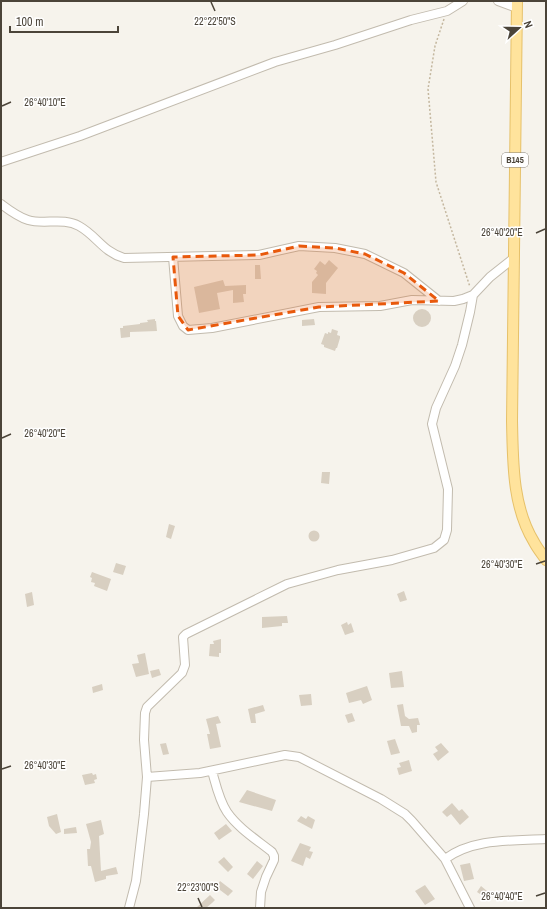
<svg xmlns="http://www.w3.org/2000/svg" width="547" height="909" viewBox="0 0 547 909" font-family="'Archivo Narrow',sans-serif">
  <rect width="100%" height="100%" fill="#f6f3ec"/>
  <path fill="#d8cfc1" d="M329,260l9,8 -12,15v11l-14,-1v-11l6,-7 -2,-2 1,-2 -3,-2 6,-8 5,4z
    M255,265h5l1,14h-6z
    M223,280l2,6 21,-1v9h-3l1,8 -11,1v-13l-16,3 3,16 -21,4 -5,-26z
    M413 318a9 9 0 1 1 18 0a9 9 0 1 1-18 0Z
    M155,319v2h1l1,10 -27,1v5l-9,1 -1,-10h3v-2l17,-2v-1l8,-1 -1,-2z
    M314,319l1,6 -13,1v-6z
    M332,329l6,2 -1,4 3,1v2l-3,10h-1l-1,3 -11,-4v-2l-3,-1 4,-11 3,1v-2l3,1z
    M322,472h8l-1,12 -8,-1z
    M169,524l6,2 -4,13 -5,-2z
    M308.5 536a5.5 5.5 0 1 1 11 0a5.5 5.5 0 1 1-11 0Z
    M116,563l10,3 -3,9 -10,-3z
    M92,572l19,7 -4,12 -13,-5 1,-3 -4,-1 1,-4 -2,-1z
    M404,591l3,9 -7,2 -3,-8z
    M32,592l2,13 -7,2 -2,-13z
    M287,616l1,7h-6v3l-20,2v-11z
    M347,622l1,3 3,-2 3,9 -9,3 -4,-10z
    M221,639v14h-2v4l-10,-1 1,-12h4l-1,-3z
    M145,653l4,21 -13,3 -4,-13 7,-1 -2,-8z
    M159,669l2,6 -9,3 -2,-7z
    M402,671l2,16 -13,1 -2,-15z
    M102,684l1,6 -10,3 -1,-6z
    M367,686l5,14 -9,4 -2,-4 -12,3 -3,-10z
    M311,694l1,11 -11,1 -2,-11z
    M403,704l2,12 4,3 9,-1 2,7h-3v7l-5,1 -3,-7h-8l-4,-21z
    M263,705l2,6 -10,3 1,9h-5l-3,-14z
    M352,713l3,8 -7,2 -3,-8z
    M218,716l3,7 -5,1 5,23 -11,2 -3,-15h3l-4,-15z
    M395,739l5,14 -9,2 -4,-14z
    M166,743l3,11 -6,1 -3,-11z
    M441,743l8,9 -11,9 -5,-7 5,-3 -3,-4z
    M409,760l3,11 -13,4 -2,-7 4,-1 -2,-4z
    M92,773l1,2 3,-1 1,5 -3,1 1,3 -10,2 -3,-10z
    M247,790l29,10 -4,11 -33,-9z
    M452,803l7,8 3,-2 7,8 -9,8 -9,-11 -4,3 -5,-5z
    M57,814l4,18 -5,2 -7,-8 -2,-9z
    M301,816l5,3 2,-3 7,4 -3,9 -15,-8z
    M101,820l3,14 -5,2 2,35 15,-4 2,7 -12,2v3l-11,3 -4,-16h-3l-1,-17h3l1,-7 -5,-18z
    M226,824l6,7 -13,9 -5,-7z
    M76,827l1,6 -13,1v-5z
    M300,843l11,4 -2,4 4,1 -3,7 -4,-2 -3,9 -12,-5z
    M224,857l9,10 -5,5 -10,-10z
    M257,861l6,5 -10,13 -6,-5z
    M470,863l4,16 -10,2 -4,-16z
    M220,881l13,10 -5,5 -12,-9z
    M425,885l10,14 -10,6 -10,-14z
    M481,886l6,5 -4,5 -6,-4z
    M210,895l5,5 -3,3 -6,5h-10z"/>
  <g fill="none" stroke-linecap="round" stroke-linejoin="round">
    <g stroke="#c2bbae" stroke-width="10">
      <path id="minor" d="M498,1l19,7
        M1,162l79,-26 195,-74 60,-17 76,-25 36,-9 16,-10
        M1,204c8,6 17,13 27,16 16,5 35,-3 51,6 18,10 24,26 45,32l135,-3 40,-9 36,2 30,6 39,19 35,28
        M173,257l5,59 5,10 5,4 24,-2 107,-21 61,-1 32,-6 42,1 9,-2 10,-4 17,-18 24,-19
        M212,771c4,14 7,29 15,41 11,16 30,28 45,40l2,4v4l-8,17 -5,15 -1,16
        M147,777l53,-4 85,-18 14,2 82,42 24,15 7,7 33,38 25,49
        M445,859c28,-21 67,-18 101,-20
        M129,908l7,-27 8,-67 3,-37 -3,-37 1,-27 2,-6 35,-34 3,-8 -2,-28 3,-3 101,-50 51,-14 54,-10 42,-12 10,-8 3,-10 1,-41 -16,-65 4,-16 19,-42 7,-21 8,-33 3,-17"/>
    </g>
    <g stroke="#e6c16a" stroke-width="12">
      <path id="major" d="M517,1l-5,420c1,40 0,85 22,121 3,6 8,12 12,18"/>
    </g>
    <path stroke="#c4b79f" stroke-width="1.5" stroke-dasharray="2 2" stroke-linecap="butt" d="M444,19l-9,27 -7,43 8,93 34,105"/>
    <use href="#minor" stroke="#fff" stroke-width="8"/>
    <use href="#major" stroke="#ffe39c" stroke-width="10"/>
  </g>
  <path fill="#e8590c" fill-opacity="0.2" stroke="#e8590c" stroke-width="3" stroke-dasharray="8 5" stroke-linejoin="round" d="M299,246l36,2 30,6 39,19 35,28 -120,6 -131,23 -10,-14 -5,-59 86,-2z"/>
  <path fill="none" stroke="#4b4439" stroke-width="1.5" d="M211,2l4,9M2,106l9,-4M536,233l9,-4M2,438l9,-4M536,564l9,-3M2,769l9,-3M536,896l9,-3M198,898l4,9"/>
  <g text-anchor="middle" stroke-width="3" stroke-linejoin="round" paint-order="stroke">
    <rect fill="#fff" stroke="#817c74" stroke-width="1" x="502" y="153" width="26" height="14" rx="3"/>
    <g font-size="9" font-weight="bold" fill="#4b4439">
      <text x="515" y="163">B145</text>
    </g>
  </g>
  <g font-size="10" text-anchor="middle" fill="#4b4439" stroke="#fff" stroke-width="3" stroke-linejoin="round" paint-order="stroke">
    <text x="215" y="25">22°22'50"S</text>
    <text x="45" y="106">26°40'10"E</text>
    <text x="502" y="236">26°40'20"E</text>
    <text x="45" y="437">26°40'20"E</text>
    <text x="502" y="568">26°40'30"E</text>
    <text x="45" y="769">26°40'30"E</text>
    <text x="198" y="891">22°23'00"S</text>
    <text x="502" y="900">26°40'40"E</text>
  </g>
  <rect width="547" height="909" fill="none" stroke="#4b4439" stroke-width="4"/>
  <g transform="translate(519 28) rotate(69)" stroke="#ffffff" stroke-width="3" paint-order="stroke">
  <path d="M0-3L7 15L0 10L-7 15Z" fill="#4b4439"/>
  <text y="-6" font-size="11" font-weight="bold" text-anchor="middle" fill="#4b4439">N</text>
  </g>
  <path d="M10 26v6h108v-6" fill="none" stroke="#4b4439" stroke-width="2"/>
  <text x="16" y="26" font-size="12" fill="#4b4439" stroke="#ffffff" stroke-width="3" paint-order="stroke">100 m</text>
</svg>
